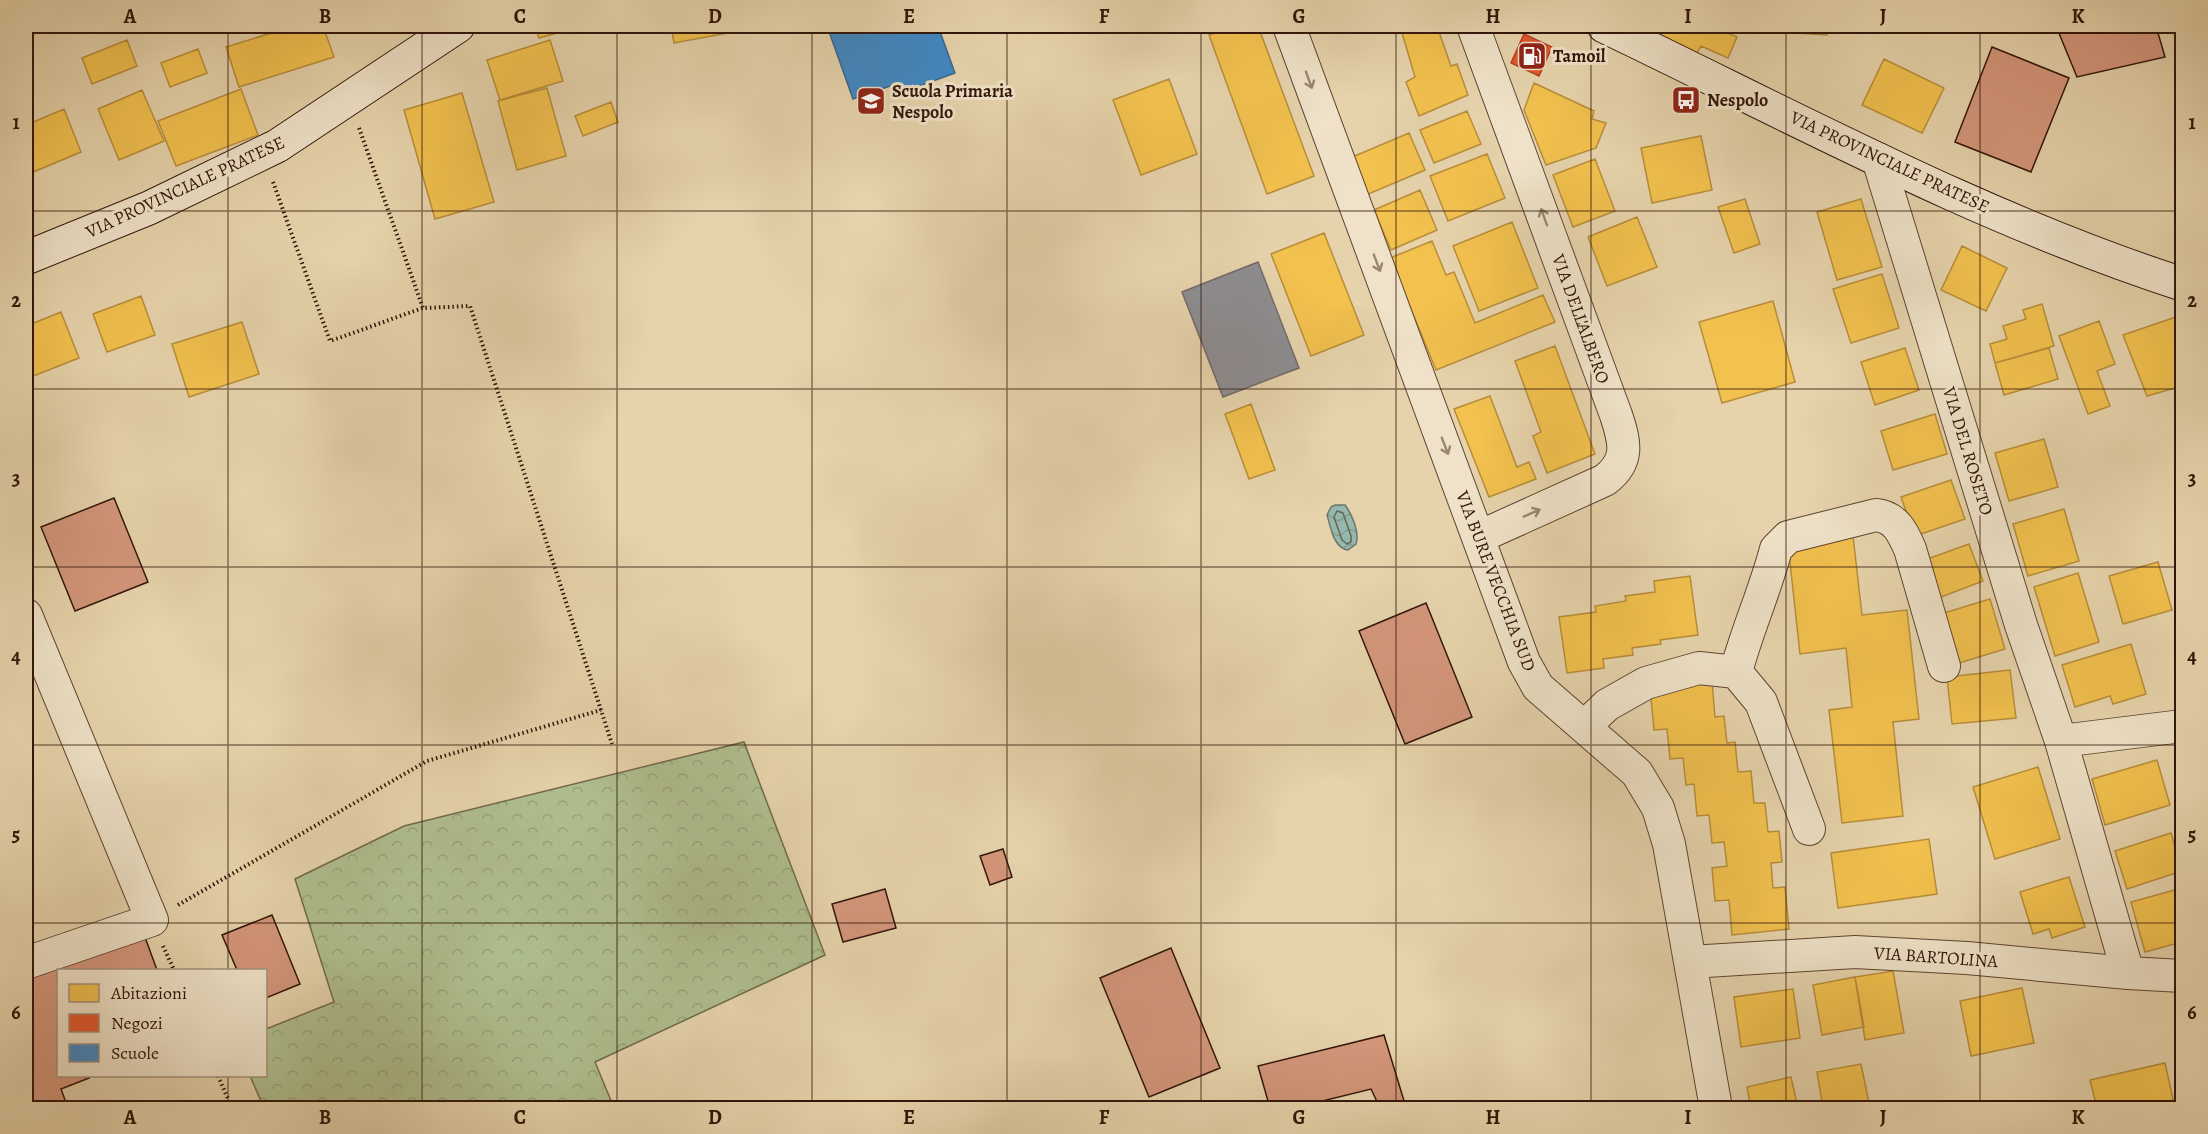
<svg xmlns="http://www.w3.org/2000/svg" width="2208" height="1134" viewBox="0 0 2208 1134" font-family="Alegreya,serif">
  <defs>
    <pattern id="forest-crowns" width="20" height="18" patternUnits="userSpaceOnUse" patternTransform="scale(1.5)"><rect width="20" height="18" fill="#afbe8e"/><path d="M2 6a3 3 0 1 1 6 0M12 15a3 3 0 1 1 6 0" fill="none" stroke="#97a279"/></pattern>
    <pattern id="water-waves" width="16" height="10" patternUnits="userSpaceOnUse" patternTransform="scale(1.5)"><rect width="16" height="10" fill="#96b7ab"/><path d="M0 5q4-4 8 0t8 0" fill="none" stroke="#829c92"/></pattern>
  </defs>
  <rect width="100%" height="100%" fill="#e6d3ab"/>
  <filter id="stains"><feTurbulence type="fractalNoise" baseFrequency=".00333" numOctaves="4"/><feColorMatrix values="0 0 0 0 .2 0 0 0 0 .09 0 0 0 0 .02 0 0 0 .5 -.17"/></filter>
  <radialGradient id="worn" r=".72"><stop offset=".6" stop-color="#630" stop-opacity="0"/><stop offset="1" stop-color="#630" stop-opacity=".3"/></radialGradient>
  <path fill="url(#forest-crowns)" stroke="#706a4c" stroke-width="1.5" d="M744,742l81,213 -230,107 19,46h-350l-14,-32h16v-47l68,-27 -39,-123 109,-53z"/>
  <path fill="url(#water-waves)" stroke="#6e766b" stroke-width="1.5" d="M1335,505h10c7,9 15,28 11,39l-8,6c-15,-2 -17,-23 -21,-35l4,-8z"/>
  <path fill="#f2c14e" stroke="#b88d3a" stroke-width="1.5" d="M294,26h29l11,31 -95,30 -13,-40z
    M535,26h47l-43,12z
    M671,26h73l1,4 -71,13z
    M1236,26h22l56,150 -47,18 -58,-159z
    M1400,26h37l14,40 6,-2 11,31 -49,21 -13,-34 9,-5z
    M1627,26h83l27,11 -9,21 -27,-12 -7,12z
    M1761,26h67l-1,9 -66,-4z
    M1863,26h61l-29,7z
    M127,40l10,26 -45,18 -10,-26z
    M550,40l13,41 -63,19 -13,-40z
    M198,49l9,24 -37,14 -9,-24z
    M1884,59l60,29 -22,45 -60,-28z
    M1169,79l28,75 -56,21 -28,-75z
    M1534,83l60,28 -2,8 14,4 -10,25 -50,17 -22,-55z
    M547,88l19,68 -49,14 -19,-69z
    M241,89l17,46 -82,31 -18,-45z
    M142,90l22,51 -45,19 -21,-51z
    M462,93l32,109 -59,17 -31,-109z
    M611,102l7,20 -35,14 -8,-20z
    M64,109l17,43 -55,23v-50z
    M1467,111l14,33 -47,19 -14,-33z
    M1409,133l16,37 -59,25 -16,-37z
    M1701,136l11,54 -60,13 -11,-55z
    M1487,154l18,44 -57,23 -18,-45z
    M1595,159l20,52 -42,16 -20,-52z
    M1420,190l17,40 -46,20 -17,-40z
    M1745,199l15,45 -26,9 -16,-46z
    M1861,199l21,68 -45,13 -20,-68z
    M1637,217l20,50 -50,19 -19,-49z
    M1512,222l26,66 -59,23 -26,-65z
    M1324,233l40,102 -53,21 -40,-102z
    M1432,241l14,34 8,-3 21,51 68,-28 12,27 -119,48 -46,-112z
    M1962,246l45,22 -21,43 -45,-21z
    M1882,274l17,54 -48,15 -18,-54z
    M141,296l14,39 -48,17 -14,-38z
    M1773,301l22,81 -73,21 -23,-81z
    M2042,304l12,42 -59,17 -5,-19 17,-5 -4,-13 23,-7 -3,-9z
    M61,312l18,46 -53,21v-53z
    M2176,317l6,13v35l-4,1 4,20 -35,10 -24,-61z
    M2099,321l16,43 -18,7 13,35 -22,8 -29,-78z
    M242,322l17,52 -70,23 -17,-53z
    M1555,346l40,108 -48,19 -14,-37 8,-4 -26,-71z
    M1905,348l14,42 -44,15 -14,-43z
    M2049,348l9,31 -54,16 -9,-32z
    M1490,396l27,71 12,-5 7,17 -47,18 -35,-88z
    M1251,404l24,66 -26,9 -24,-65z
    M1935,414l12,40 -54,16 -12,-39z
    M2044,439l14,48 -49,14 -14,-48z
    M1951,480l14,39 -50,17 -14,-39z
    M2064,509l15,52 -51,15 -15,-52z
    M1853,536l9,79 45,-5 12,109 -26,3 10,94 -61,7 -13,-113 23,-3 -6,-59 -46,6 -12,-110z
    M1969,544l14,37 -47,18 -14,-38z
    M2158,562l14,48 -49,14 -14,-48z
    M2078,573l21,69 -44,14 -21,-69z
    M1690,576l8,59 -38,5 1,4 -29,4 1,7 -30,4 1,9 -37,5 -8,-56 37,-5 -1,-6 31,-5 -1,-5 30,-4 -1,-11z
    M1990,599l15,50 -46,14 -15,-50z
    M2131,644l15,50 -33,10 -3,-8 -35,11 -13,-42z
    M2010,670l6,48 -64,6 -5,-47z
    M1712,681l3,36 9,-1 3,27 8,-1 3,30 13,-1 3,32h11l3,29 11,-1 3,31 -11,1 2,25 12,-1 4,42 -57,6 -3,-35 -14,1 -3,-33 15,-2 -3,-24 -12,1 -3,-28 -12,1 -3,-32 -8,1 -3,-27 -13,1 -3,-30 -13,1 -4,-42z
    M2157,760l13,45 -65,20 -13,-46z
    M2038,767l22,72 -65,20 -22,-72z
    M2171,833l11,38 -55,18 -12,-38z
    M1929,839l8,55 -99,14 -7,-55z
    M2069,877l16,50 -33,11 -3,-9 -16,5 -13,-42z
    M2182,888v54l-37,10 -14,-50z
    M1893,971l11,62 -39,7 -10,-63z
    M1855,977l9,50 -42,8 -9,-50z
    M2022,988l12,55 -63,13 -11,-55z
    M1793,989l7,49 -59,9 -7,-50z
    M2165,1063l10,45h-78l-7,-28z
    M1861,1064l9,44h-47l-6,-36z
    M1791,1077l7,31h-47l-4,-21z"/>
  <path fill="#e4572e" stroke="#ae4323" stroke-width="1.5" d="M1524,34l28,13 -13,29 -28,-13z"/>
  <path fill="#3f88c5" stroke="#3b668d" stroke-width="1.5" d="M827,26h111l17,47 -58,21 -4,-9 -40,14z"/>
  <path fill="#8d8d92" stroke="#716969" stroke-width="1.5" d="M1258,262l41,106 -76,29 -41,-105z"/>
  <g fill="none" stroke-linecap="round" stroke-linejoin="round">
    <path stroke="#64665a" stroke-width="1.5" d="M1337,511l6,2 8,23v6l-4,2 -5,-4 -8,-23z"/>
  </g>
  <path fill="#d4967b" stroke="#31150a" stroke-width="1.5" d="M2056,26h55l2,5 26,-5h17l9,31 -88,20z
    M1992,47l77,31 -38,94 -76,-30z
    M114,498l34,84 -73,29 -34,-84z
    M1426,603l46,114 -67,27 -46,-113z
    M1003,849l9,28 -22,8 -10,-29z
    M26,855l7,22 -7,3z
    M885,889l11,39 -53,14 -11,-38z
    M272,915l28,69 -34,14v-28h-29l-15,-35z
    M142,929l15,41h-99v106h30l1,2 -28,11 7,19h-37l-5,-15v-119z
    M1171,948l49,120 -71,29 -49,-119z
    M1384,1035l21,69 -9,4h-16l-9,-19 -77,19h-24l-12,-42z"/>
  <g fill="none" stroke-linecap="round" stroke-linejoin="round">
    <g stroke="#5e4432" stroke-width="34">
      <path id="street" d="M1289,26l235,636 14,25 99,86 21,35 11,36 47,264
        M1473,26l143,389c9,27 14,46 -11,65l-126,57
        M1878,159l143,466 40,116 67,232
        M26,615l126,305 -126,43
        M1736,672c11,-42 29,-81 40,-123l12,-12 88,-22c20,2 27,18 34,34l34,117
        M1584,727l23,-22 39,-22 53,-15 37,4 25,30 48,127
        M2061,741l121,-15
        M1690,962l165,-10 112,6 161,15 54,3"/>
    </g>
    <g stroke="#31150a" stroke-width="35">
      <path id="secondary" d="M1604,26c190,91 377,193 578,258
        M26,258l123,-50 128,-62 181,-120"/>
    </g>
    <path stroke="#31150a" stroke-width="4" stroke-dasharray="1.5 3" stroke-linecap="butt" d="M359,128l64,180
      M273,182l57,159 93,-33 47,-2 142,438
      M178,905l249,-144 174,-51
      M163,946l11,24
      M218,1076l14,32"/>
    <use href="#street" stroke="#efe2c8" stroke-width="32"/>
    <use href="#secondary" stroke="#efe2c8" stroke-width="33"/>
  </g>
  <defs><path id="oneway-shaft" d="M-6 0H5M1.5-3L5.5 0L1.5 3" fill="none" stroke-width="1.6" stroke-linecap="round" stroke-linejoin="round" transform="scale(1.5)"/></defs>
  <g stroke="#9a8672">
    <use href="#oneway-shaft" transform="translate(1309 80) rotate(70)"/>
    <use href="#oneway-shaft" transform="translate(1544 217) rotate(-110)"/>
    <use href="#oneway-shaft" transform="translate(1377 263) rotate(69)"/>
    <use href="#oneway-shaft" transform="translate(1445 446) rotate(69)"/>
    <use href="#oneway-shaft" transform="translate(1532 513) rotate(-24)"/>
  </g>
  <path fill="none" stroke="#31150a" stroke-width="1.5" stroke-opacity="0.55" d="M228,26v944M422,26v1082M617,26v1082M812,26v1082M1007,26v1082M1201,26v1082M1396,26v1082M1591,26v1082M1786,26v1082M1980,26v1082M26,211h2156M26,389h2156M26,567h2156M26,745h2156M26,923h2156M228,1076v32"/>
  <defs>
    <g id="fuel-square" transform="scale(1.5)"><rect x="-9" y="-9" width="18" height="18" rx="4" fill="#8f2418" stroke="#efe2c8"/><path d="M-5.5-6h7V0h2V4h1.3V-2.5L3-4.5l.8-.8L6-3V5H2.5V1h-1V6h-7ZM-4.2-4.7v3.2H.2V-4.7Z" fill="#fff"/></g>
    <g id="bus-square" transform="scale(1.5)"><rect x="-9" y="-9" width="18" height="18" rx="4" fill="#8f2418" stroke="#efe2c8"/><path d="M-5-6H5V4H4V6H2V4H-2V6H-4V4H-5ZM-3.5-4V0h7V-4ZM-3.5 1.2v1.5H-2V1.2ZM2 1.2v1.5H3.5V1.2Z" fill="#fff"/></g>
    <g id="school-square" transform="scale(1.5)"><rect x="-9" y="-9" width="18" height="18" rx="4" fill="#8f2418" stroke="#efe2c8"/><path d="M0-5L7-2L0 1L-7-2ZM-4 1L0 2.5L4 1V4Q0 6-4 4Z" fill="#fff"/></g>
  </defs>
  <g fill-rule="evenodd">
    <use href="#fuel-square" x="1532" y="56"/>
    <use href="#bus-square" x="1686" y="100"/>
    <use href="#school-square" x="871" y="101"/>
  </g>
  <g text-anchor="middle" stroke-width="6" stroke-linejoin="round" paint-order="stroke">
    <g font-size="18" font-weight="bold" fill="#31150a" stroke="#efe2c8" text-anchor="start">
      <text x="1553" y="62">Tamoil</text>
      <text x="892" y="97">Scuola Primaria<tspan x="892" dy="21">Nespolo</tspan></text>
      <text x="1707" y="106">Nespolo</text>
    </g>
    <g font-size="18" fill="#31150a" stroke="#efe2c8">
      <text transform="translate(1890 162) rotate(25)" y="6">VIA PROVINCIALE PRATESE</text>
      <text transform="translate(185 187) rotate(-25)" y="6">VIA PROVINCIALE PRATESE</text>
      <text transform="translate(1581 319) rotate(70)" y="6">VIA DELL'ALBERO</text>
      <text transform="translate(1968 451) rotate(73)" y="6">VIA DEL ROSETO</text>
      <text transform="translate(1496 581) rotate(69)" y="6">VIA BURE VECCHIA SUD</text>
      <text transform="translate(1936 957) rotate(4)" y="6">VIA BARTOLINA</text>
    </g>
  </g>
  <rect width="2208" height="1134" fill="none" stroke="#e6d3ab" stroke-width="66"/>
  <rect x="57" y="969" width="210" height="108" fill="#efe2c8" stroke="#a3907c" stroke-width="1.5"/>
  <rect x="69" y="984" width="30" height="18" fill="#f2c14e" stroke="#a3907c" stroke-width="1.5"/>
  <text x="111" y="999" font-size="18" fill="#31150a">Abitazioni</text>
  <rect x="69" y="1014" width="30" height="18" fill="#e4572e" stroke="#a3907c" stroke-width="1.5"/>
  <text x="111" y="1029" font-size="18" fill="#31150a">Negozi</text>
  <rect x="69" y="1044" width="30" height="18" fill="#3f88c5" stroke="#a3907c" stroke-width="1.5"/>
  <text x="111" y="1059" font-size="18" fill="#31150a">Scuole</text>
  <rect x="33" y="33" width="2142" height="1068" fill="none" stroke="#31150a" stroke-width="2"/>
  <g font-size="20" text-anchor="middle" font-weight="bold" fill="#31150a">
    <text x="130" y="23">A</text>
    <text x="325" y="23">B</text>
    <text x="520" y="23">C</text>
    <text x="715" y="23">D</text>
    <text x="909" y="23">E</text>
    <text x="1104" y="23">F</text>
    <text x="1299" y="23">G</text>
    <text x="1493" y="23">H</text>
    <text x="1688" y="23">I</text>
    <text x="1883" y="23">J</text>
    <text x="2078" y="23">K</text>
    <text x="16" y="129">1</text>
    <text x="2192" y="129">1</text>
    <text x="16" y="307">2</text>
    <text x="2192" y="307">2</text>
    <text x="16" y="485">3</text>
    <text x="2192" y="485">3</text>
    <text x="16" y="663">4</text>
    <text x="2192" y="663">4</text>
    <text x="16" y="841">5</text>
    <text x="2192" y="841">5</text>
    <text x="16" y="1019">6</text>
    <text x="2192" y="1019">6</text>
    <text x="130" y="1124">A</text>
    <text x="325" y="1124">B</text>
    <text x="520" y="1124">C</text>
    <text x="715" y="1124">D</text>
    <text x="909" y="1124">E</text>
    <text x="1104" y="1124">F</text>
    <text x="1299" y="1124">G</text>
    <text x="1493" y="1124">H</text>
    <text x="1688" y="1124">I</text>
    <text x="1883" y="1124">J</text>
    <text x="2078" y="1124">K</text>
  </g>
  <rect width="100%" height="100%" filter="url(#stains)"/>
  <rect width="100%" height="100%" fill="url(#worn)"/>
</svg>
